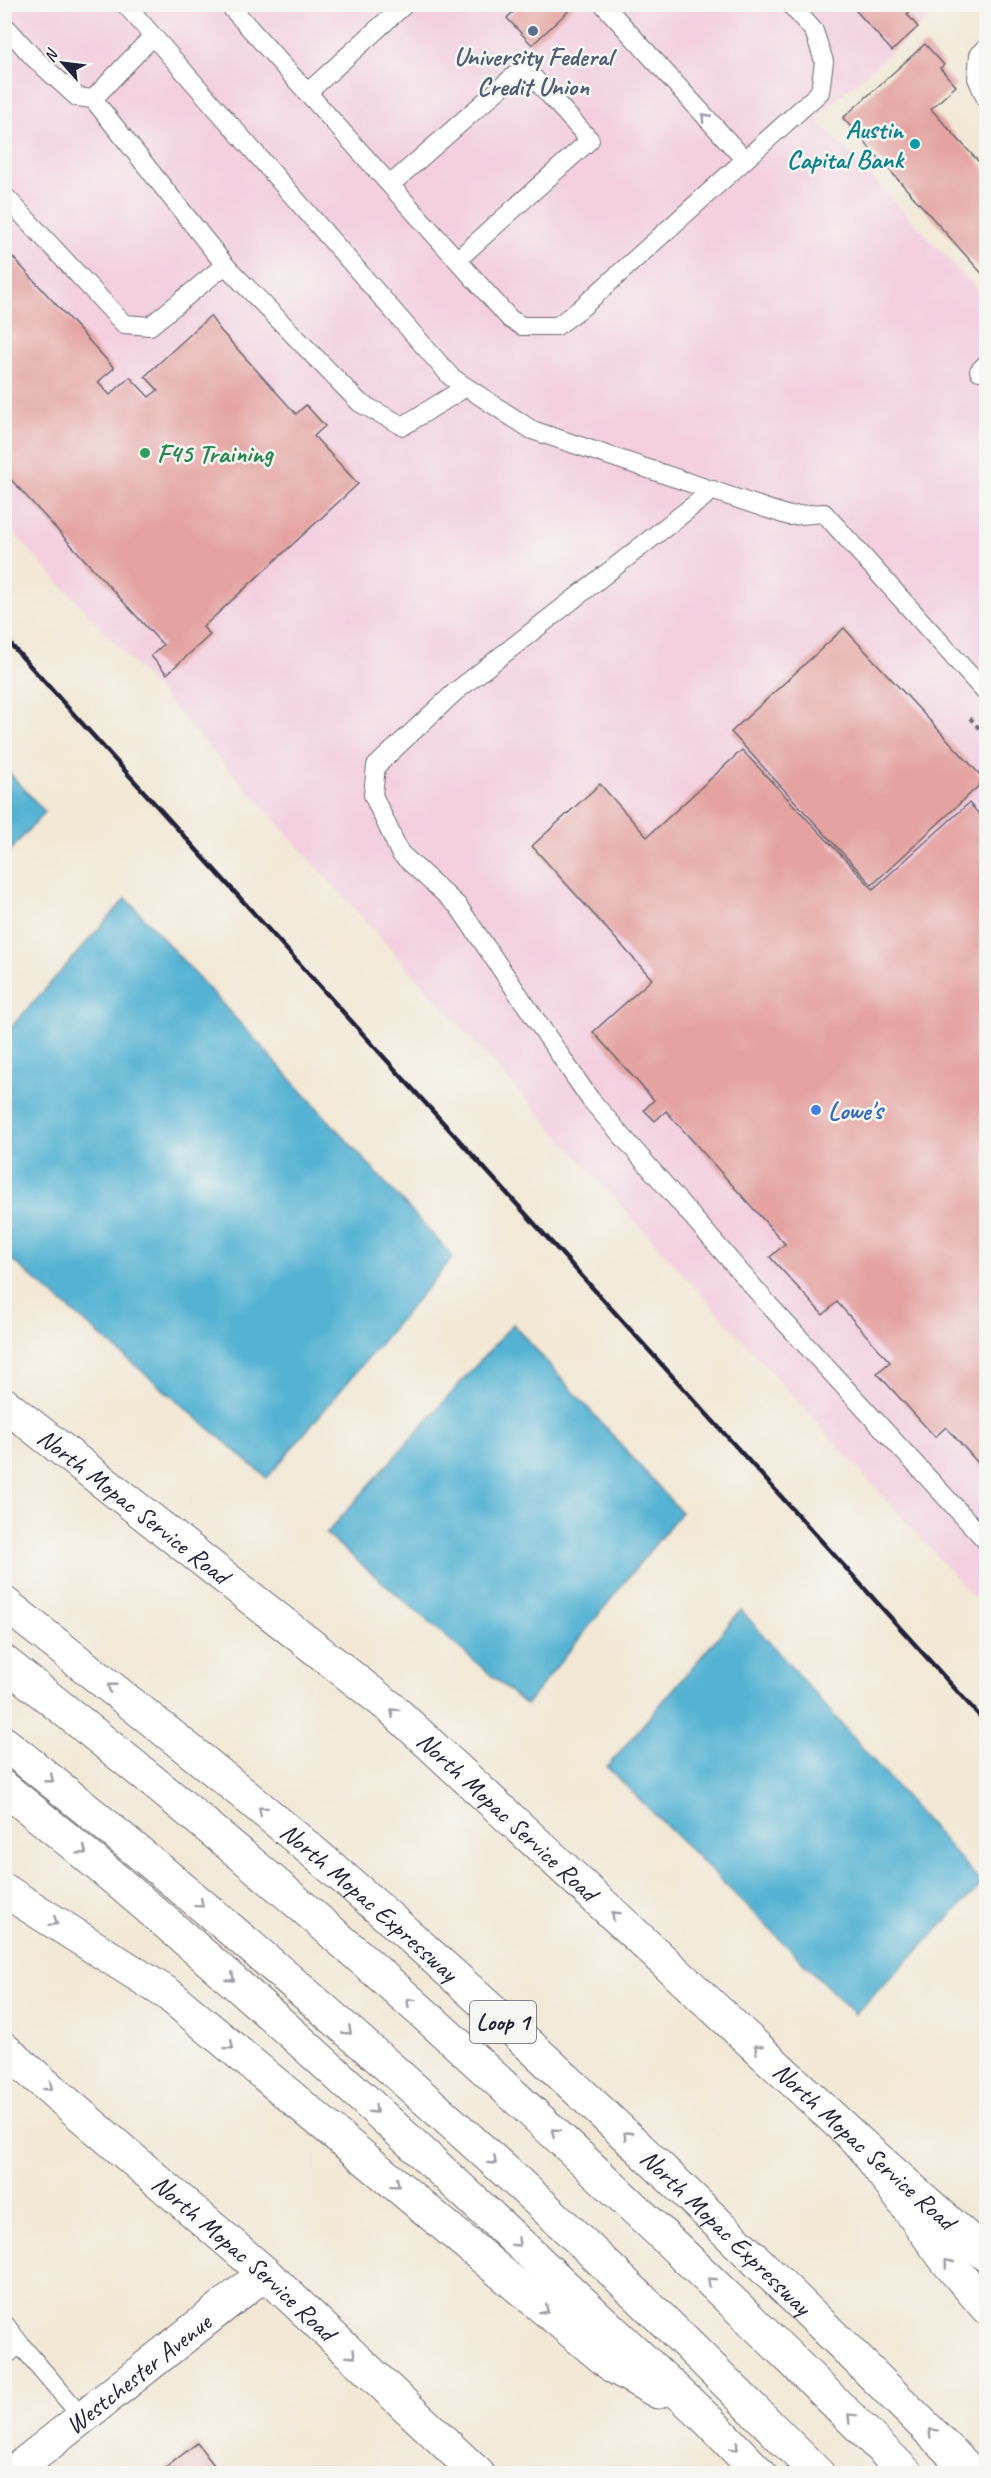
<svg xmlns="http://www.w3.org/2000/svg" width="991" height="2478" viewBox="0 0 991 2478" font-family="Caveat,sans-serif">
  <rect width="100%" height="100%" fill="#f6f6f2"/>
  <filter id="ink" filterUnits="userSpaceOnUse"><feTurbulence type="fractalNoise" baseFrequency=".0167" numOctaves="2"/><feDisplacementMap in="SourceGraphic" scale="12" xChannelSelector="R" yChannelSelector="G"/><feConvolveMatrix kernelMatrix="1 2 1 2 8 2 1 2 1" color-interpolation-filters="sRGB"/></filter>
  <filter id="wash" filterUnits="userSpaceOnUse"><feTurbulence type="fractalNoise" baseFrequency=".008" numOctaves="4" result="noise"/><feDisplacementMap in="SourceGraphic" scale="24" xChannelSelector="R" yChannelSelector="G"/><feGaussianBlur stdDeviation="1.35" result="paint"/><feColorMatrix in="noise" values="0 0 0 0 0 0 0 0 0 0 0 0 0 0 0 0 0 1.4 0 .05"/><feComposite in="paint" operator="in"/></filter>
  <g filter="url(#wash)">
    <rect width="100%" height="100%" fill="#f2e8d5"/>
    <path fill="#f3cfe0" d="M5,5h939l-128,113 170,181v1312l-814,-905 -167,-183z"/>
    <path fill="#54b2d3" stroke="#3b6a87" stroke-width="1.5" d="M4,767l41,45 -40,44h-1z
      M126,898l327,359 -186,221 -262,-224v-220z
      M513,1324l168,188 -155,193 -200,-171z
      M741,1610l241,274 -127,130 -248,-247z"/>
    <g id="blocks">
      <path fill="#e4a3a1" d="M513,4h63l-44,41 -25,-27 10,-10z
        M850,4h68l-11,10 11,13 -26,24z
        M925,44l19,21 -4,3 16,18 -25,23 55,61v108l-143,-160z
        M9,253l105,115 -16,14 12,13 20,-18 19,20 9,-7 -13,-14 65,-60 11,15 75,83 10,-9 19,21 -11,10 44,48 -155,143 7,8 -43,39 -16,-18 12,-11 -159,-173v-214z
        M844,628l141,152 -113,105 -141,-153z
        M742,750l131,139 96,-86 17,19v650l-40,-45 -11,10 -58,-64 13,-11 -53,-60 -14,13 -53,-58 15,-13 -119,-133 -11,10 -11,-11 10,-10 -61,-68 59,-53 -120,-133 68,-62 47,53z
        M197,2443l24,31h-63z"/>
    </g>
  </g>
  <g filter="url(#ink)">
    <use href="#blocks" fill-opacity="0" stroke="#6b6771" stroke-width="1.5"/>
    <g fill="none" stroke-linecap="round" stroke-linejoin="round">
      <g stroke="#6b6771" stroke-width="20">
        <path id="lane" d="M125,4l326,373 81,53 257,86 35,-3 162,180
          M228,4l282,315 12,7h35l23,-17 240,-217 4,-31 -10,-30 -24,-27
          M603,4l142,156
          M4,29h4l25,28 44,40 16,2 60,-63
          M986,48l-7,7 -2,23 9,21
          M307,93l98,-89
          M93,99l132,166
          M390,185l134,-118 66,73 -133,120
          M4,195l120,129 26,2 75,-61 135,138 43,23 63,-39
          M979,371l7,-7
          M713,490l-258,202 -79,74 -3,29 27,58 58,53 132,193 179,206 217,236
          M4,2323l16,21
          M4,2357l16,-13 62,73"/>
      </g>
      <g stroke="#6b6771" stroke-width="35">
        <g id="street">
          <path id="s1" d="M11,2474l254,-201"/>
        </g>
      </g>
      <g stroke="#6b6771" stroke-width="35">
        <g id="secondary">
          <path id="s2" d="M4,1404l387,304 471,437 124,110"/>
          <path id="s3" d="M4,2049l261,224 213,201"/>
        </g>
      </g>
      <g stroke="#6b6771" stroke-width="35">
        <g id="highway">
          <path id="s4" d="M4,1603c132,104 265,208 391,320 199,177 389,363 578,551"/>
          <path d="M4,1662c115,91 229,183 339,280 194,170 381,349 564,532"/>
          <path d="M4,1743c175,139 344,285 510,436 104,95 204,195 304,295"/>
          <path d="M4,1788c247,197 474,418 705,633l51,53"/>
          <path d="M4,1890l164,104 446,373 44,25"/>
          <path d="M862,2145l84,115 40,47"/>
        </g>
      </g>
      <path stroke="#6b6771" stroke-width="4" stroke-dasharray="4.5 4.5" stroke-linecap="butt" d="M970,718l16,18"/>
      <use href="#lane" stroke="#fff" stroke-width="18"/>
      <use href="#street" stroke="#fff" stroke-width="33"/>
      <use href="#secondary" stroke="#fff" stroke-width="33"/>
      <use href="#highway" stroke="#fff" stroke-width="33"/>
      <path stroke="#22223b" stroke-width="4.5" d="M4,637l982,1086"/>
    </g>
    <defs><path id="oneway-chevron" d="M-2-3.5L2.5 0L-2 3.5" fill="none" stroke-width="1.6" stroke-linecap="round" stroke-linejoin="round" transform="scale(1.5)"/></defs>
    <g stroke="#9c9ca7">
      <use href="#oneway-chevron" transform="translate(705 117) rotate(-132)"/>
      <use href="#oneway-chevron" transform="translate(111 1687) rotate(-142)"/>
      <use href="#oneway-chevron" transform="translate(394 1712) rotate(-138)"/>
      <use href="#oneway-chevron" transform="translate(50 1779) rotate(39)"/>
      <use href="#oneway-chevron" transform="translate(262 1810) rotate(-140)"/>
      <use href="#oneway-chevron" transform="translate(83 1851) rotate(39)"/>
      <use href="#oneway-chevron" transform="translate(200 1904) rotate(40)"/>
      <use href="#oneway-chevron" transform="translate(615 1915) rotate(-137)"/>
      <use href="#oneway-chevron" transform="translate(54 1922) rotate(32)"/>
      <use href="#oneway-chevron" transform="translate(231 1978) rotate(41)"/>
      <use href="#oneway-chevron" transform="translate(410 2002) rotate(-138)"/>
      <use href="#oneway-chevron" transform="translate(348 2031) rotate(42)"/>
      <use href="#oneway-chevron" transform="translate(230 2046) rotate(40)"/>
      <use href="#oneway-chevron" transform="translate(758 2048) rotate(-137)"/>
      <use href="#oneway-chevron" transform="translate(49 2087) rotate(41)"/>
      <use href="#oneway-chevron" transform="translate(374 2110) rotate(43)"/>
      <use href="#oneway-chevron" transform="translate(555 2132) rotate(-138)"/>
      <use href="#oneway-chevron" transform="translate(627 2135) rotate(-136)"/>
      <use href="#oneway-chevron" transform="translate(493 2161) rotate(42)"/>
      <use href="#oneway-chevron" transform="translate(396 2184) rotate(40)"/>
      <use href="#oneway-chevron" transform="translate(517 2243) rotate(43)"/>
      <use href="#oneway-chevron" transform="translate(948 2263) rotate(-129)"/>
      <use href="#oneway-chevron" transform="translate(711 2281) rotate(-136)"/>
      <use href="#oneway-chevron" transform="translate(545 2310) rotate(40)"/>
      <use href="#oneway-chevron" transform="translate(352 2355) rotate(43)"/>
      <use href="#oneway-chevron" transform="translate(851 2417) rotate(-135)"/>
      <use href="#oneway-chevron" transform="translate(932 2432) rotate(-135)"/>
      <use href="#oneway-chevron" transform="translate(735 2447) rotate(45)"/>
    </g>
  </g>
  <circle fill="#5c6f8a" stroke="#f6f6f2" stroke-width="2" cx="533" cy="31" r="6"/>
  <circle fill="#0f9aa8" stroke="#f6f6f2" stroke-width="2" cx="915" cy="144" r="6"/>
  <circle fill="#2e9e5b" stroke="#f6f6f2" stroke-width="2" cx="145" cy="453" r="6"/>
  <circle fill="#3f7fe0" stroke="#f6f6f2" stroke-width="2" cx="816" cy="1110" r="6"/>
  <g text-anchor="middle" stroke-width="5" stroke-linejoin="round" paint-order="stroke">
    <rect fill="#f6f6f2" stroke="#626272" stroke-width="1.5" x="470" y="2001" width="66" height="42" rx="4.5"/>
    <g font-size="24" font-weight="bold" fill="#22223b">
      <text x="503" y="2030">Loop 1</text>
    </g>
    <g font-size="26" font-weight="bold" fill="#4e5e75" stroke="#f6f6f2">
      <text x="533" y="65">University Federal<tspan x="533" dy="30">Credit Union</tspan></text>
    </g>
    <g font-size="26" font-weight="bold" fill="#0d838f" stroke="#f6f6f2" text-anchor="end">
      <text x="903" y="138">Austin<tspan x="903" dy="30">Capital Bank</tspan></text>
    </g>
    <g font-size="26" font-weight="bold" fill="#27864d" stroke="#f6f6f2" text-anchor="start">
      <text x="157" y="462">F45 Training</text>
    </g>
    <g font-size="26" font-weight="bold" fill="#366cbe" stroke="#f6f6f2" text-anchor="start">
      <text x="828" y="1119">Lowe's</text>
    </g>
    <g font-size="26" fill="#22223b" stroke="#f6f6f2">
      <text dy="9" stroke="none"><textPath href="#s2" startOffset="165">North Mopac Service Road</textPath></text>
      <text dy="9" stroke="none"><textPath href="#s2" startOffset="651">North Mopac Service Road</textPath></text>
      <text dy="9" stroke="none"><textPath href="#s4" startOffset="472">North Mopac Expressway</textPath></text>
      <text dy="9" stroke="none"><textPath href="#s2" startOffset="1137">North Mopac Service Road</textPath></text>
      <text dy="9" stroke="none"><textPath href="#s4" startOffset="958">North Mopac Expressway</textPath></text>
      <text dy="9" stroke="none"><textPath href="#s3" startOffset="318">North Mopac Service Road</textPath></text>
      <text dy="9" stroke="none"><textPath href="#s1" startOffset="162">Westchester Avenue</textPath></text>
    </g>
  </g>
  <rect width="991" height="2478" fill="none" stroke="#f6f6f2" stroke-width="24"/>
  <g transform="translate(63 63) rotate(298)" stroke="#f6f6f2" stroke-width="4.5" paint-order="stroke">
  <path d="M0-4.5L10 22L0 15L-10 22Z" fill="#22223b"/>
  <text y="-9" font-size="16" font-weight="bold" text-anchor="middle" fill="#22223b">N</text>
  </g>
</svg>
